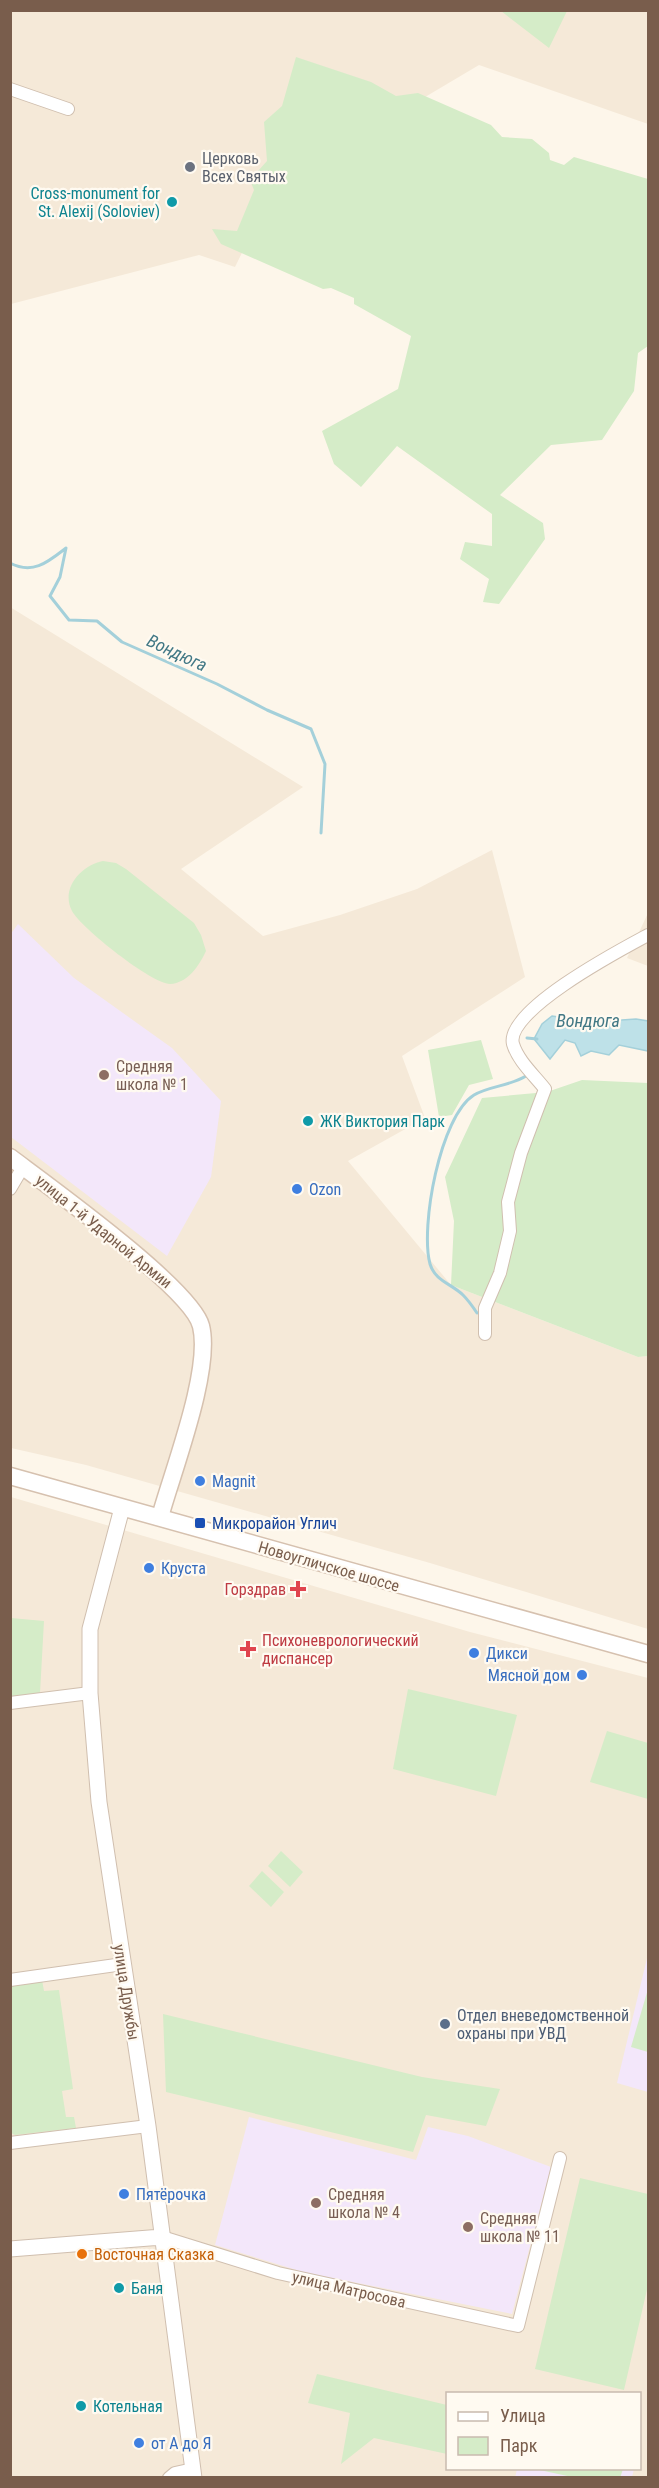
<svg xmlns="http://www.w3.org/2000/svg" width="659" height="2488" viewBox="0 0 659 2488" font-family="'Roboto Condensed',sans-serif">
  <rect width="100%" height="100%" fill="#fdf6ea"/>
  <path fill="#f5e9d8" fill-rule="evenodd" d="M11,11h637v113l-169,-59 -64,38 -151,105 -29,59 -36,-12 -188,49z
    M10,607l293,180 -122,82 82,67 77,-21 77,-26 75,-39 33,127 -123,79 23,62 -77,43 103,124 187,72 10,-1v273l-218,-66 -344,-98 -75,-17z
    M648,913v53l-21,-8z
    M11,1497l459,135 178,46v799l-637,1zM448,2394h192v74h-192z"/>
  <path fill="#f3e7fa" d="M18,924l56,54 98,70 49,53 -10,76 -44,79 -156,-119 -1,-202z
    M648,1954v138l-31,-9z
    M249,2117l167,43 12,-33 40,9 83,31 -39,147 -209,-42 -88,-27z
    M517,2469h117l-2,8 -117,1z"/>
  <path fill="#d5ecc8" d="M501,11h66l-18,37z
    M296,57l75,25 25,14 22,-3 73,32 11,12 30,2 17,14 1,7 14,5 10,-8 74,22v167l-10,7 -4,38 -32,49 -51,5 -51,50 43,28 2,16 -46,65 -16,-2 6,-23 -29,-20 5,-17 27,4v-32l-95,-68 -36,41 -27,-23 -12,-33 76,-42 13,-53 -57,-32v-6l-23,-10 -8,1 -102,-45 -9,-15 25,2 17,-41 -4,-10 17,-19 -3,-39 18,-16z
    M103,861l13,2 10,6 68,54 7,12 5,16c-7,15 -18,32 -36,33 -18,0 -89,-56 -98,-73 -12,-23 10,-46 31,-50z
    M481,1040l12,39 -24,6 -17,30 -13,2 -11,-67z
    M582,1080l66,3v273l-10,1 -187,-72 3,-64 -9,-44 37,-79 65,-6z
    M11,1618l33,3 -4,72 -29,4z
    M408,1689l109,26 -21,81 -103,-27z
    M607,1731l41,12v56l-58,-17z
    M281,1851l22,21 -13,15 -22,-21z
    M262,1871l22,21 -13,15 -22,-21z
    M42,1980l2,11 15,-1 14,99 -11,2 4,26h8l2,11 -61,7 -4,-2 -1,-149z
    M648,1989v63l-17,-5z
    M163,2014l259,63 78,12 -14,37 -60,-11 -13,37 -247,-60z
    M580,2178l68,16v91l-24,105 -89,-21z
    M317,2374l130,31v49l-73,-16 -33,26 9,-51 -42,-10z
    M535,2469h88l-3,9 -48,-1z"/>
  <path fill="#bee1e8" stroke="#a4d0da" stroke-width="1.5" d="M552,1016l41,6 43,-3 12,2v30l-29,-6 -10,10 -18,-4 -10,5 -6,-13 -10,-3 -15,19 -16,-20 8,-15z"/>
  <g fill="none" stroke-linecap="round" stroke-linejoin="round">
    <path stroke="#a4d0da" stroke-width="3" d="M10,563c23,12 38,-1 56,-15l-6,29 -10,19 19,24 28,1 25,21 95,42 50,26 44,19 14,35 -4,69
      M527,1038l10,1
      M477,1313c-4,-6 -9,-13 -14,-18 -11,-11 -28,-14 -33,-31 -10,-37 10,-148 44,-169 15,-9 36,-9 52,-19"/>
    <g stroke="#d0bfaf" stroke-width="14">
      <path id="minor" d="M10,89l58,20
        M10,1189l13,-22
        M485,1334v-26l15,-35 10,-42 -2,-29 13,-49 24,-64c-10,-13 -27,-28 -32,-45 -9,-33 109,-95 135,-109
        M10,1703l80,-10
        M10,1980l113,-16
        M10,2143l138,-17
        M162,2237l116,36 240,53 42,-168
        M169,2478l6,-5 18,-4"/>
    </g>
    <g stroke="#d0bfaf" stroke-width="17">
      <path id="tertiary" d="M122,1508l-32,121v64l9,109 49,324 46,352
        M10,2249l152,-12"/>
    </g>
    <g stroke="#d6c1af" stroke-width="19">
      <path id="secondary" d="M10,1157c37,28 182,132 191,169 11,44 -28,144 -41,191
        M10,1476l638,178"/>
    </g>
    <use href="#minor" stroke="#fff" stroke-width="12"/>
    <use href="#tertiary" stroke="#fff" stroke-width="15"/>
    <use href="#secondary" stroke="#fff" stroke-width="16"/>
  </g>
  <circle fill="#6b7280" stroke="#fffaf1" stroke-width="2" cx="190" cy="167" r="6"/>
  <g fill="#0f9aa8" stroke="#fffaf1" stroke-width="2">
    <circle cx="172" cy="202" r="6"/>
    <circle cx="308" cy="1121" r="6"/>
    <circle cx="119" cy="2288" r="6"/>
    <circle cx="81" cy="2406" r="6"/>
  </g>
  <g fill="#8d6e63" stroke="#fffaf1" stroke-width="2">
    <circle cx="104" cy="1075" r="6"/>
    <circle cx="316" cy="2203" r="6"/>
    <circle cx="468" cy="2227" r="6"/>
  </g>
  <g fill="#3f7fe0" stroke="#fffaf1" stroke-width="2">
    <circle cx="297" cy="1189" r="6"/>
    <circle cx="200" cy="1481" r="6"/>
    <circle cx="149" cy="1568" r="6"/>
    <circle cx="474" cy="1653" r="6"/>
    <circle cx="582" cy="1675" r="6"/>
    <circle cx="124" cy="2194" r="6"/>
    <circle cx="139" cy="2443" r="6"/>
  </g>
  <rect fill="#1a4fb4" stroke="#fffaf1" stroke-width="2" x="194" y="1517" width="12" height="12" rx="3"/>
  <g fill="#e0444e" stroke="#fffaf1" stroke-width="2">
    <path d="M295 1580h6v6h6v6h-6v6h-6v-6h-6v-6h6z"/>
    <path d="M245 1640h6v6h6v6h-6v6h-6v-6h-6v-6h6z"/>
  </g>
  <circle fill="#5c6f8a" stroke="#fffaf1" stroke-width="2" cx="445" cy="2024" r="6"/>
  <circle fill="#e8710a" stroke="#fffaf1" stroke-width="2" cx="82" cy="2254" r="6"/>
  <g text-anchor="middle" stroke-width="4.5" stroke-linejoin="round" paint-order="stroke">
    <g font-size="16" fill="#5b616d" stroke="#fffaf1" text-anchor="start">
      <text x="202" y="164">Церковь<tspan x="202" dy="18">Всех Святых</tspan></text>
    </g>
    <g font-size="16" fill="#0d838f" stroke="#fffaf1" text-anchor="start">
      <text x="160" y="199" text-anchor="end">Cross-monument for<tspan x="160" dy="18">St. Alexij (Soloviev)</tspan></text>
      <text x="320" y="1127">ЖК Виктория Парк</text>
      <text x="131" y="2294">Баня</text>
      <text x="93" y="2412">Котельная</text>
    </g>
    <g font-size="16" fill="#785e54" stroke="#fffaf1" text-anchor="start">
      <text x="116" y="1072">Средняя<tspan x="116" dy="18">школа № 1</tspan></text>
      <text x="328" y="2200">Средняя<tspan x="328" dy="18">школа № 4</tspan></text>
      <text x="480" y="2224">Средняя<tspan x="480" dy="18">школа № 11</tspan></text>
    </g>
    <g font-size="16" fill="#366cbe" stroke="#fffaf1" text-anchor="start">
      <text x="309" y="1195">Ozon</text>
      <text x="212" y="1487">Magnit</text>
      <text x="161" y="1574">Круста</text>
      <text x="486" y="1659">Дикси</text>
      <text x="570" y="1681" text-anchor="end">Мясной дом</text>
      <text x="136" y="2200">Пятёрочка</text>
      <text x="151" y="2449">от А до Я</text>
    </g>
    <g font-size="16" fill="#795d4c" stroke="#fffaf1">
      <text transform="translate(104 1231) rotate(39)" y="6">улица 1-й Ударной Армии</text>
      <text transform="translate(329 1566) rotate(16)" y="6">Новоугличское шоссе</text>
      <text transform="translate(127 1992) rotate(81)" y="6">улица Дружбы</text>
      <text transform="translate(349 2289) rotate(13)" y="6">улица Матросова</text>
    </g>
    <g font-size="16" fill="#164399" stroke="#fffaf1" text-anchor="start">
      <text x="212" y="1529">Микрорайон Углич</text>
    </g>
    <g font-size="16" fill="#be3a42" stroke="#fffaf1" text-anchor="end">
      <text x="286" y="1595">Горздрав</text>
      <text x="262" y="1646" text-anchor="start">Психоневрологический<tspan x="262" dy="18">диспансер</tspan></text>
    </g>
    <g font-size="16" fill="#4e5e75" stroke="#fffaf1" text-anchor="start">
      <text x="457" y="2021">Отдел вневедомственной<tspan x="457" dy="18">охраны при УВД</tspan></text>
    </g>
    <g font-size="16" fill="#c56008" stroke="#fffaf1" text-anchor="start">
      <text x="94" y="2260">Восточная Сказка</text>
    </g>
    <g font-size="18" font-style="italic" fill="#427885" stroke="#fffaf1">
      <text transform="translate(177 653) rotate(25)" y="6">Вондюга</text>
      <text x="588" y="1027">Вондюга</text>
    </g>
  </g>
  <rect width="659" height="2488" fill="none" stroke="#795d4c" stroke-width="24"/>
  <rect x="446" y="2392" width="195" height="78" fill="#fffaf1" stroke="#c9bbaf" stroke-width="1.5"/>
  <rect x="458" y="2412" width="30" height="9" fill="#ffffff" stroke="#c9bbaf" stroke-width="1.5"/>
  <text x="500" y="2422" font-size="18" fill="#795d4c">Улица</text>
  <rect x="458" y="2437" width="30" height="18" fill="#d5ecc8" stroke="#c9bbaf" stroke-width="1.5"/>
  <text x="500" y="2452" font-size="18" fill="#795d4c">Парк</text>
</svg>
